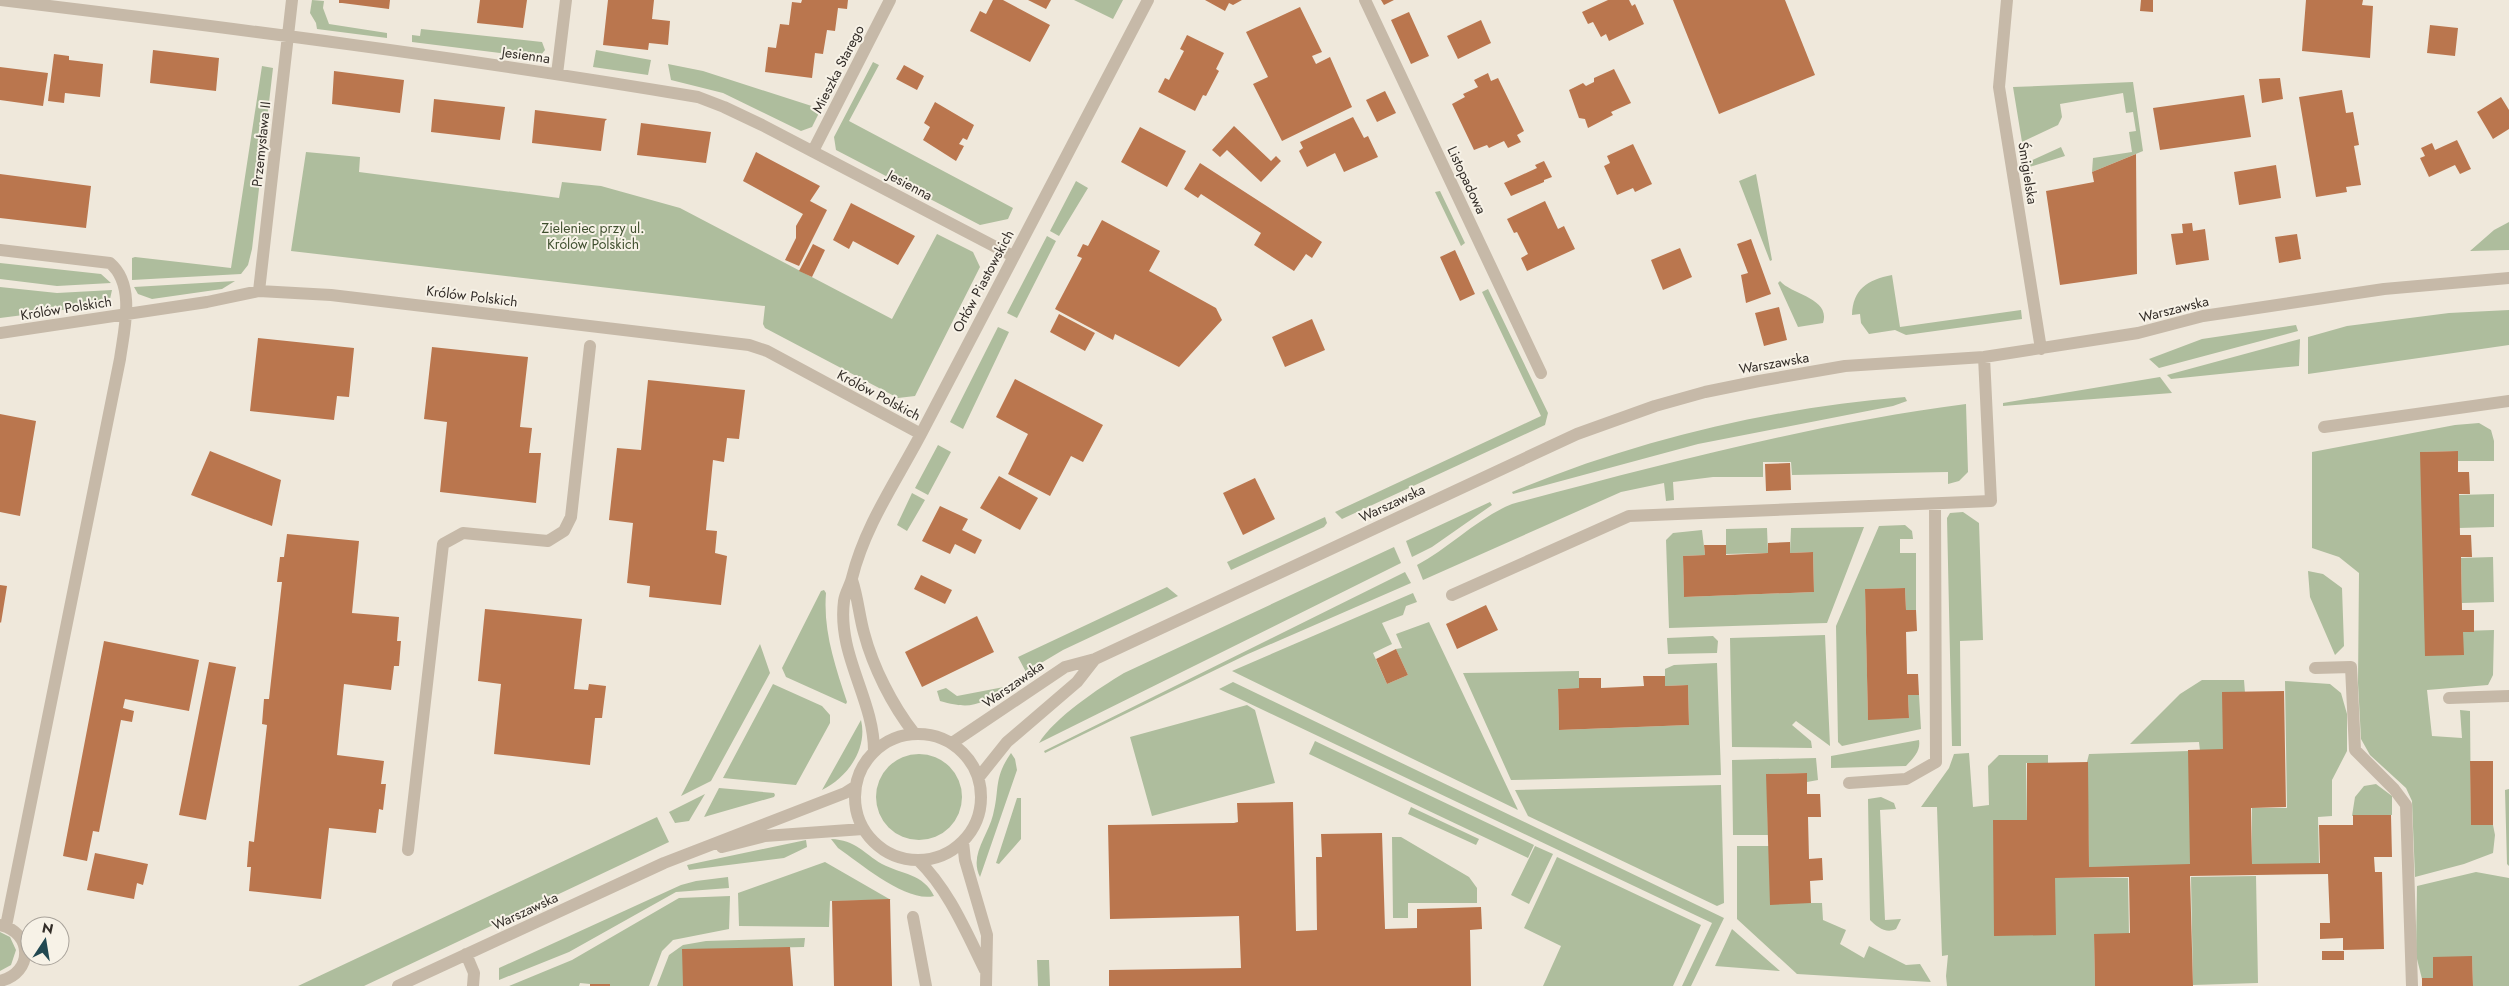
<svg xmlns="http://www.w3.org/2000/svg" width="2509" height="986" viewBox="0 0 2509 986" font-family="Jost,sans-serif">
  <rect width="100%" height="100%" fill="#efe8db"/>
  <path fill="#aebd9d" d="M312,0l12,1 -1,7 6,16 58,9v5l-70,-9 -1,-6 -6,-10z
    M1074,0h49l-10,19z
    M421,29l121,13 3,8 -5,6 -9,1 -119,-15v-7l8,1z
    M596,50l55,10 -3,15 -55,-8z
    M873,62l6,3 -30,56 164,87 -5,11 -28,6 -144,-75 -2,-13z
    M668,64l35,7 118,38 -9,18 -11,4 -78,-38 -52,-13z
    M262,66l11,2 -21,181 -4,16 -7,9 -109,6v-22l3,-1 96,11z
    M2133,82l10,69 -51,21 1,-14 39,-6 -3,-20 7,-1 -3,-19 -7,1 -3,-20 -63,11 2,13 -4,8 -36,17 -9,-55z
    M2061,147l4,9 -39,12v-5z
    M306,152l54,5 -1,15 200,26 3,-16 39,4 79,22 212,111 45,-85 36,18 7,15 -65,129 -17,2 -133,-70 -2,-4 2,-18 -474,-55z
    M1756,174l16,86 -2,1 -31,-80z
    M1076,181l12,7 -29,48 -9,-5z
    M1440,191l25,52 -4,3 -26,-54z
    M2509,222v28l-39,1 24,-21z
    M1047,236l9,5 -39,77 -10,-5z
    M0,263l101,11 10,9 -54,3 -57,-7z
    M1892,275l8,52 121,-17 1,9 -116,16 -11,-5 -26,4 -8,-11 -1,-9 -8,1c1,-26 15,-35 40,-40z
    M235,281l-13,8 -70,10 -14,-5 -4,-7z
    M1780,281c12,14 51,17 43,42l-25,4 -20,-44z
    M0,287l57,6 55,-3 -2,9 -8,6 -102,13z
    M1488,289l60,124 -3,12 -203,94 -7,-7 206,-96 -59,-124z
    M2509,310v35l-201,29v-37l39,-11 102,-13z
    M2296,325l2,6 -139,37 -10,-9 53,-20z
    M998,327l11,5 -46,97 -13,-7z
    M2300,339l-1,27 -128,13 -4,-4z
    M2160,377l12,16 -169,13v-3z
    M1905,397l2,4 -14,5 -195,38 -185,50 -1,-2c124,-52 259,-84 393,-95z
    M1966,404l2,68 -9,9 -11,3v-12l-156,3 -1,-13h-28v15h-50l-40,5 1,18 -8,1 -2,-18 -43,9 -198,88 -6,-15c32,-17 62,-48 95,-61 150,-40 300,-80 454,-100z
    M2479,423l12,7 3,11v20h-36v-10l-37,1 41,179 32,-1 -1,45 -5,10 -61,5 5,46 30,2 -2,-28 10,1 1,114h22l2,10 -2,18 -29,11 -49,13 -3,-76 -6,-13 -36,-33 -9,-16 -3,-56 1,-110 -20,-16 -27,-9v-96l143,-27z
    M938,445l13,7 -23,43 -13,-7z
    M912,493l13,7 -18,31 -10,-6z
    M2494,494v33l-35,1v-33z
    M1490,502l2,3 -60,42 -20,10 -6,-16z
    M1963,512l16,11 4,117 -23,1 1,105h-9l-5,-228 3,-5z
    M1325,517l2,6 -3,4 -93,43 -4,-8z
    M1905,525l7,6 1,8h-13v14h16v57h-10l-1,-22 -40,1 3,130 41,-1 -1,-23h11l2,34 -79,17 -4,-4 -2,-116 43,-100z
    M1864,527l-37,96 -158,5 -3,-88 7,-7 29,-3 3,25 -22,1 1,41 130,-5 -1,-40 -23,1 1,-25z
    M1767,528l1,25 -42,1v-25z
    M1394,547l7,16 -362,180c15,-25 60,-55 85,-70z
    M2493,557l1,45 -32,1 -1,-45z
    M2308,571l15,3 19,14 2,58 -9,9 -25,-58z
    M1405,572l6,11 -163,71 -203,99 -1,-2z
    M1167,587l11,9 -115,54 -37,22 -8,-15z
    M824,590l2,3c-3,38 9,72 21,109l-1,2 -60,-27 -4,-9 39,-77z
    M1413,593l4,9 -11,4 -3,9 -21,8 10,21 -19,9 14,31 21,-9 -12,-26 6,-1 -6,-14 33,-12 89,188 -286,-139z
    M1825,635l5,111 -34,-25 -4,4 19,16 1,7 -80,-1 -2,-109z
    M1713,636l5,5 -1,12 -49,1 -1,-16z
    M760,644l10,29 -59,108 -30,15z
    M1717,663l4,112 -210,5 -48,-107 116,-2v17l-21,1 1,41 130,-5 -1,-40 -23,1v-17l9,-4z
    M2202,680h42l1,13 -21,58h-24l-1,-9 -69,2 50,-50z
    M2285,681l45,3 11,9 6,21v37l-15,29v36l-14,1 1,47 -67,1v-57h35z
    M1233,682l491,236 -33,68h-9l30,-63 -493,-234z
    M773,684l49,22 8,9v8l-34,62 -73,-7z
    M1004,687l1,2c-26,16 -34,21 -65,12l-3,-10 9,-3 11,8z
    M1247,705l8,5 20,73 -123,33 -22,-79z
    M861,720c7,29 -14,58 -39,70z
    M1919,740c2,11 -6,18 -13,26l-75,2v-12z
    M1315,741l219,104 -6,13 -219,-104z
    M2189,751l2,115 -102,1 -2,-105 2,-8z
    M1011,753l4,6 2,11 -37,107c-11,-22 8,-41 13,-62 7,-26 0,-36 18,-62z
    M1969,753l4,54 16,-2 -1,-39 11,-11h49v8h-22l1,58 27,57h74l1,57h-35l1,51h-148l-1,-10 2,-21 -6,1 -5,-149h-16l28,-39 5,-14z
    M876 797a43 43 0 1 1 86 0a43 43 0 1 1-86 0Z
    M1816,758l2,22 -11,2 -1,-9 -39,1 1,61h-35l-1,-75z
    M2376,784l16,12v19l-40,1 3,-19 9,-11z
    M1721,785l3,118 -7,3 -189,-90 -13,-26z
    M719,788l55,5 1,2 -1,2 -70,20z
    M2509,789v77l-2,-2 -2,-74z
    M705,794l-16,27 -14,2 -6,-11z
    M1881,797l13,6 2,6 -16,1 5,110 16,-1 -5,10c-10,5 -19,-2 -26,-9l-2,-121z
    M1017,798h4v41l-22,25 -3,-1z
    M1411,807l68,32 -3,6 -68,-31z
    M657,817l12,25 -305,144h-66z
    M1392,837h9l68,40 8,11v15h-69v15h-15z
    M831,839c25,1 32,14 51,25 19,10 42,10 52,32 -27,7 -73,-32 -96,-48z
    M806,840l1,7 -23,11 -95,12 -2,-5z
    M1535,846l18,8 -24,50 -18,-9z
    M1737,846h32l42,57h11l1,17 23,10 -6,14 24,14 5,-12 37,19 14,-1 11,18 -134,-8 -60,-55z
    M1557,857l144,68 -28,61h-130l18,-40 -37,-18z
    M825,862l66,38 -61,1 -1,26 -90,-1 -1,-33z
    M2476,872l33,6v108h-36l-1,-29 -36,22h-14l-6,-24 1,-69z
    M2256,876l2,107 -65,2 -2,-108z
    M728,877l1,11 -53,4 -107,60 -70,28v-12l182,-83 15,-4z
    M730,896l-1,33 -56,11 -11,11 -13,35h-39l-30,-3 -1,3h-70l63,-26 107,-62z
    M1732,929l48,42 -65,-5z
    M0,932l10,5 6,13 -5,15 -11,6z
    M805,938l-1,9 -119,3 1,36h-29l12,-31 14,-10 23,-4z
    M1037,960h12l1,26h-12z"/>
  <path fill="#ba764e" d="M339,0h51l-1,9 -47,-6h-3z
    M480,0h47l-4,28 -46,-5z
    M608,0h46l-2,19 18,2 -2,24 -19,-2 -1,7 -45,-5z
    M802,0h46l-1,9 -9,-1 -3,23 -8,-1 -4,24 -8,-1 -3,25 -47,-6 3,-25 8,1 4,-24 9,1 3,-23 9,1z
    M993,0h10l47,25 -20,37 -60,-31 10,-20 6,3z
    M1028,0h23l-5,9z
    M1205,0h37l-9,5 -4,-2 -4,8z
    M1381,0h13l-10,5z
    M1608,0h21l3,6 3,-2 9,20 -35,17 -3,-7 -5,3 -8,-15 -5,2 -6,-12z
    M1673,0h112l30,75 -96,39z
    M2141,0h12v12l-13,-1z
    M2306,0h57l-1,5 11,1 -3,52 -68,-7z
    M1300,7l22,45 -10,4 4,8 14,-7 22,50 -70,34 -29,-57 15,-7 -22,-45z
    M1409,12l20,44 -18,8 -20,-44z
    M1481,20l10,23 -33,16 -11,-23z
    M2430,25l28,3 -3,28 -28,-3z
    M1187,35l37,18 -8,16 3,2 -13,25 -3,-1 -8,16 -37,-19 7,-14 4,2 2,-4 13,-25 -4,-2z
    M153,50l66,8 -3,33 -66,-8z
    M54,54l15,2v4l34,4 -3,33 -35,-4 -1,10 -16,-2z
    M904,65l20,11 -7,14 -21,-11z
    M0,67l48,6 -5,33 -43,-6z
    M1614,69l17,34 -20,9 2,3 -25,13 -3,-9 -6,-1 -10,-28 14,-7 3,3 8,-4v-4z
    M334,71l70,9 -4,33 -68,-9z
    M1488,73l3,8 7,-3 26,53 -7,4 4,7 -13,6 -4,-7 -15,7 -2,-3 -13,5 -22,-46 13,-7 -2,-3 15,-7 -4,-7z
    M2280,78l3,21 -21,4 -3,-24z
    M2342,90l4,23 7,-1 6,33 -5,1 7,39 -15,2 1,5 -31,5 -17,-100z
    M1385,91l11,22 -19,9 -11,-22z
    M2244,95l7,42 -91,13 -7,-42z
    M2501,97l8,13v19l-16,10 -16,-27z
    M434,99l71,8 -5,33 -69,-8z
    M935,102l39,23 -7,15 -4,-2 -4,6 5,2 -8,15 -33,-21 7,-13 -6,-4z
    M535,110l72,9 -2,2 -4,30 -69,-8z
    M1353,117l11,21 4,-2 10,21 -34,15 -9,-19 -28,14 -8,-16 4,-3 -3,-6z
    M641,123l70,9 -5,31 -69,-8z
    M1234,126l37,35 5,-5 5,5 -20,21 -34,-32 -7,7 -8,-7z
    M1140,127l46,24 -19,36 -46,-25z
    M2457,140l14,29 -11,5 -5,-9 -26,12 -9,-19 5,-2 -4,-8 11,-5 3,7z
    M1633,144l19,40 -17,8 -2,-4 -16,7 -13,-29 6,-3 -3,-7z
    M756,152l64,34 -10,15 17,9 -28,56 -14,-6 11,-22v-12l7,-12 -60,-33z
    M2136,154l1,120 -77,11 -14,-94 48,-9 -2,-10z
    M1544,161l8,16 -8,3v2l-33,14 -7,-13 33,-15 -2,-3z
    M1200,163l122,79 -10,16 -6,-4 -12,17 -40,-26 7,-12 -60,-39 -3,4 -14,-9z
    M2276,165l5,33 -42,7 -5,-33z
    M0,174l91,12 -5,42 -86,-10z
    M1545,201l13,28 6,-3 11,23 -48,22 -6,-13 7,-4 -11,-22 -3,1 -7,-14z
    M851,203l64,33 -17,29 -45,-24 -4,8 -16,-9z
    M1102,220l58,31 -11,20 67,37 6,12 -43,47 -64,-33 -2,6 -58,-31 27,-51 -5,-2 6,-12 5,2z
    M2192,223l1,8 12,-2 4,31 -33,5 -5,-31 12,-1 -1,-9z
    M2297,234l4,25 -22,4 -4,-26z
    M1751,239l20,55 -25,9 -5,-28 7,-2 -11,-29z
    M813,244l12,6 -13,27 -13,-6z
    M1680,248l12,29 -29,13 -12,-30z
    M1455,250l20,44 -15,7 -20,-44z
    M1779,307l8,33 -23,6 -9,-33z
    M1059,314l36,19 -10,18 -35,-19z
    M1312,319l13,31 -40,17 -13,-30z
    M258,338l96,10 -5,49 -12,-1 -3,24 -84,-9z
    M432,347l96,10 -8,70 12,1 -3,25h12l-5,50 -96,-11 7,-70 -23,-3z
    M1015,379l88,46 -20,37 -12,-6 -21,40 -42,-22 20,-40 -32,-17z
    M648,380l97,10 -6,49 -12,-1 -3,24 -11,-2 -7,70 11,1 -2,22 12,3 -6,49 -72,-8 1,-11 -23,-3 6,-60 -24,-3 8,-72 24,2z
    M0,414l36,7 -16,95 -20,-4z
    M210,451l71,29 -9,46 -81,-31z
    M2458,451v21h11l1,22h-11l1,41h11l1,22h-11l1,53h12v22h-11l1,23 -39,1 -5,-204z
    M1790,463l1,27 -25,1 -1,-27z
    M999,476l39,22 -18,32 -40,-22z
    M1255,478l20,41 -32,16 -20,-42z
    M940,506l28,13 -6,11 20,10 -7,14 -20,-10 -5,10 -28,-13z
    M287,534l72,7 -7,72 47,4 -2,24h4l-2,25h-5l-3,24 -47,-6 -7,71 47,6 -3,23h5l-3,26 -4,-1 -3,24 -47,-5 -8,71 -72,-8 2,-24h-4l2,-26 5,1 13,-117 -5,-1 2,-25h5l13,-117h-5l3,-25h4z
    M1790,542v11l23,-1 1,40 -130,5 -1,-41 22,-1 -1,-10h22v10l42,-2v-10z
    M921,575l31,15 -7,14 -31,-15z
    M0,585l7,1 -6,37 -1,-1z
    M1905,588l1,22h10l1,21 -11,1 1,42h11l1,21h-11l1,23 -41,2 -3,-131z
    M1486,605l12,25 -41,19 -11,-25z
    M485,609l97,10 -8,70 14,1 1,-6 17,2 -4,32h-7l-5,47 -96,-11 7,-70 -23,-3z
    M977,616l17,36 -72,35 -17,-35z
    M104,641l95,19 -10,51 -64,-12 -2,9 11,3 -2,11 -11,-2 -22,112 -6,-1 -6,30 -24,-5z
    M1396,649l12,26 -21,9 -11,-25z
    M209,662l27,5 -30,153 -27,-5z
    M1643,676h22v10l23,-1 1,40 -130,5 -1,-41 21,-1v-10h22v10l43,-2z
    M2284,691l2,116 -35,1 1,56 68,-1 -1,-38h34v-10h38l1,42h-18l1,15h7l2,77 -41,1v-12l-23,1v-16h10l-2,-49 -138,2 3,110h-98l-1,-52 36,-1 -1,-56 -74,1 1,57 -62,1 -1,-116h34v-57l61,-1 1,105 101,-3 -2,-114 35,-1 -1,-57z
    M2470,761h23v64h-22z
    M1807,773v21h13l1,23h-13l1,42 13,-1 1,22 -13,1 1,22 -41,2 -4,-131z
    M1293,802l3,129 21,-1 -1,-73h6l-1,-23 61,-1 3,96 32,-1v-19l64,-2 1,22 -12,1 1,56h-362v-16l132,-2 -2,-52 -129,3 -2,-94 126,-2 4,-1 -1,-19z
    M95,853l53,11 -5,21 -6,-2 -3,16 -47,-9z
    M890,899l2,87h-58l-2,-85z
    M790,947l3,39h-110l-1,-37z
    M2322,951h22v9h-22z
    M2472,956l1,30h-51v-8h11v-21z
    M590,984h20v2h-20z"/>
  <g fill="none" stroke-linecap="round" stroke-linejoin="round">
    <path stroke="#c6b9a8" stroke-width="12" d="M0,0c233,28 466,58 698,97l26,10 38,18 251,131
      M1365,0l176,373
      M2007,0l-8,87 42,262
      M557,74l9,-74
      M813,151l77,-151
      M0,250l110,13c26,22 14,67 10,96l-114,567
      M259,291l33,-291
      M0,333l207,-31 52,-11 72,4 418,50 18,6 154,83
      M2324,427l185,-26
      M852,580c6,18 7,35 12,53 9,34 28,72 50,100
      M1452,595l177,-79 362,-15 -7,-144
      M2315,668l36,-1 4,83 39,39 12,16 6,181
      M2449,698l60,-2
      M855 797a63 63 0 1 1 126 0a63 63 0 1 1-126 0Z
      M952,743l113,-76 30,-8 482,-225 78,-28 50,-14 54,-11 86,-15 139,-9 154,-24 65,-17 34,-5 147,-22 125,-11
      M874,751c0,-52 -37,-96 -30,-150 1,-8 6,-15 8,-23 13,-53 45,-98 70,-146 75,-145 151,-288 226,-432
      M979,777l28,-35 70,-60 18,-23
      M1849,783l57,-4 30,-17 -1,-258
      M963,842l2,18 22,75 -1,51
      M722,847l43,-11 98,-7
      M408,850l35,-306 20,-11 85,8 16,-10 7,-14 19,-171
      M918,860c31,30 48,72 67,110
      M913,917l13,69
      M0,925c33,7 34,48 0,56
      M466,954l8,19 -1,13
      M398,986l266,-123 181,-70 11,-7"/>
  </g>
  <g text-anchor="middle" stroke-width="4" stroke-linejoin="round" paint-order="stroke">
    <g font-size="14" fill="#332d28" stroke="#f7f2e7">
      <text transform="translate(526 55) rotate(8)" y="5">Jesienna</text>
      <text transform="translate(838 69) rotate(-63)" y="5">Mieszka Starego</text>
      <text transform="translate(261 144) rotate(-84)" y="5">Przemysława II</text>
      <text transform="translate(2028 173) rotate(81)" y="5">Śmigielska</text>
      <text transform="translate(1467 180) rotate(65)" y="5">Listopadowa</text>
      <text transform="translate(910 185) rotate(28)" y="5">Jesienna</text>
      <text transform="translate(983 281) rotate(-62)" y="5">Orłów Piastowskich</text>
      <text transform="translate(472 296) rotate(7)" y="5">Królów Polskich</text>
      <text transform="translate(66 308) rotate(-9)" y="5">Królów Polskich</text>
      <text transform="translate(2174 309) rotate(-14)" y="5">Warszawska</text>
      <text transform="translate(1774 363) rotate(-10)" y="5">Warszawska</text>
      <text transform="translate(879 395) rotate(28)" y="5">Królów Polskich</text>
      <text transform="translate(1392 503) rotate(-25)" y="5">Warszawska</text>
      <text transform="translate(1013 684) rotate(-35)" y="5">Warszawska</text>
      <text transform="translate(525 911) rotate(-25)" y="5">Warszawska</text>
    </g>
    <g font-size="14" fill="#3f4f2e" stroke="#f7f2e7">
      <text x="593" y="233">Zieleniec przy ul.<tspan x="593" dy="16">Królów Polskich</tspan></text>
    </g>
  </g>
  <g transform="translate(45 941) rotate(12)"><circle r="24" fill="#f7f2e7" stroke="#a9a39b"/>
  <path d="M0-4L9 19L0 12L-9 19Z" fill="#214851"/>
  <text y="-8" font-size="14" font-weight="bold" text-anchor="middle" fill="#332d28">N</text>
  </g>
</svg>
